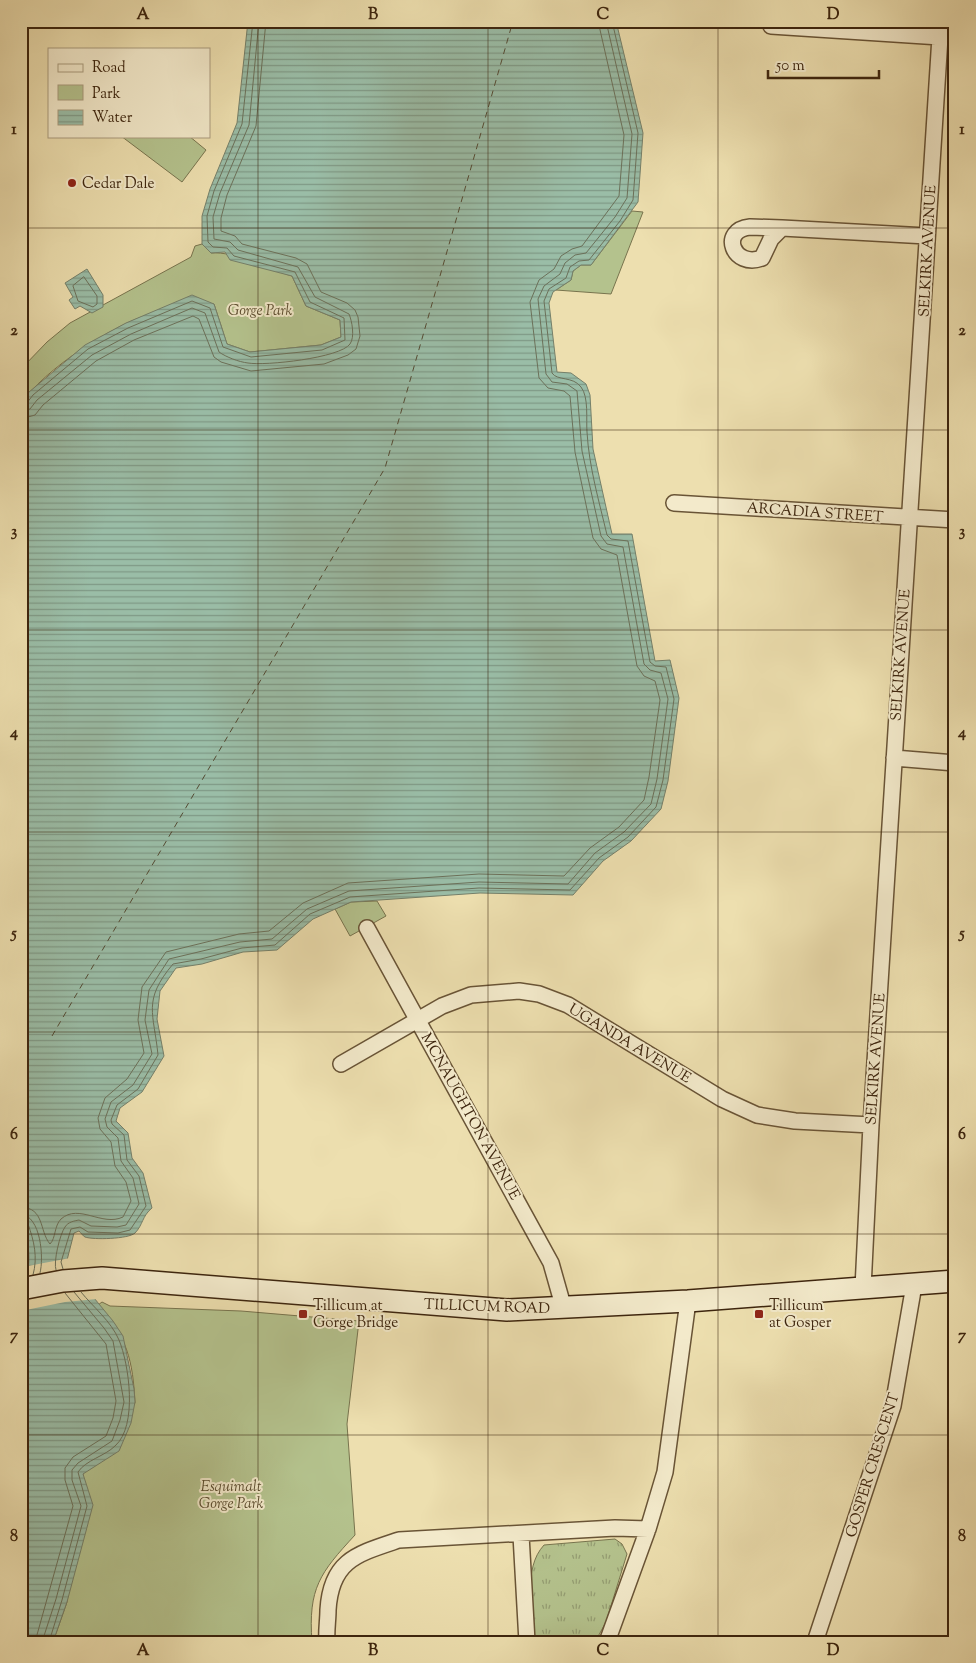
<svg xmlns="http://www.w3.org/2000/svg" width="976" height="1663" viewBox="0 0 976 1663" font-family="'Sorts Mill Goudy',serif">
  <defs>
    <pattern id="grass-tufts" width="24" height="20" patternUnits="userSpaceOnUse" patternTransform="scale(1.25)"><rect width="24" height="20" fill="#b4c28d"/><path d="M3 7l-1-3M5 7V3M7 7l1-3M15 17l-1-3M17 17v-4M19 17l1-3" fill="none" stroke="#949d72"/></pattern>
    <pattern id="water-rules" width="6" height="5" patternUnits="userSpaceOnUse" patternTransform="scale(1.25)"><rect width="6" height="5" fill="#9abda7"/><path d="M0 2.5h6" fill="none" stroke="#7f9986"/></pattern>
  </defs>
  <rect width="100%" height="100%" fill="#eddfaf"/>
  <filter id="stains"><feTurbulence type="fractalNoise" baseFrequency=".004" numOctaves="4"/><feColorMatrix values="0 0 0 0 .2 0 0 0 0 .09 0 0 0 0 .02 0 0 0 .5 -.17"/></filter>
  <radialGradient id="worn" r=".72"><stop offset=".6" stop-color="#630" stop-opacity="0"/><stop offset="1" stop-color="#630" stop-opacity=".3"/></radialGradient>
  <path fill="url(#grass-tufts)" stroke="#78744e" d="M615,1539l7,5 5,10 -21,68 -11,20h-60c-2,-31 -13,-73 9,-97z"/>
  <path fill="#b4c28d" stroke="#78744e" d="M121,136h68l17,14 -24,32z
    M632,211l11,1 -32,82 -55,-4 15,-10 2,-9 8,-6h10z
    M202,244l9,9c24,-2 56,16 81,23l14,30 34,14 1,17 -20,8 -71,7 -23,-8 -13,-40c-20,3 -42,3 -61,9 -39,11 -110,57 -132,91v-35l26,-27 23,-19 121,-66 4,-11z
    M377,901l9,15 -36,20 -15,-27 16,-7z
    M21,1218l8,26 2,19 -10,1z
    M102,1302l8,4 131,5 118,10 -12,103 8,111c-35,38 -47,53 -43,107h-259l14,-40 16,-128 52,-71c-2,-42 -8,-67 -37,-98z"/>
  <path fill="url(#water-rules)" stroke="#75806a" d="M248,21h368l27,112 -5,69 -47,63h-10l-8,6 -2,9 -18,12 -4,11 8,69 14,1 15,11 4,11 3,54 19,85h20l23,127 15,-1 9,38 -11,83 -7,28 -30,32 -28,20 -30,34 -93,-2 -129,9 -38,17 -36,31 -34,2 -41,12 -26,4 -16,23 -3,28 7,37 -22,36 -22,16 -4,13 12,12 4,25 11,15 9,35c-10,8 -9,17 -17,25 -6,6 -42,7 -50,4 -2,-1 -4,-4 -6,-6l-5,2 -8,31 47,57 10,15 11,53 1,13 -4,21 -12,28 -36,23 10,31 -26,97 -14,40h-32v-343c10,-38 11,-43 0,-81v-814l8,-12 56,-47 41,-22 66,-28 22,9 13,40 23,8 71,-7 20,-8 -1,-17 -34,-14 -14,-30 -62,-16 -5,-8 -14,1 -9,-9v-28l8,-27 27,-66z
    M87,269l16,26v12l-11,6 -12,-7 -5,3 -6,-9 4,-3 -8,-14z"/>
  <path fill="#eddfaf" d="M70,1258l-1,5 28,36 -32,3 -44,9v-21l7,-24z"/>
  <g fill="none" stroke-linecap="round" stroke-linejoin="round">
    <path stroke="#6c715a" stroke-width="1" d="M84,277l13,19v8l-4,3 -15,-6 -5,-15z
      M21,405l5,-1 7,-9 55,-46 40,-21 64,-27 18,7 13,39 28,10 71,-7 23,-10 -1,-22 -34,-16 -15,-30 -61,-16 -7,-8 -14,-1 -5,-5 -1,-26 7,-25 28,-67 11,-103
      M21,412l9,-3 7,-9 55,-45 39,-21 61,-26 13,5 14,39c7,5 20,10 29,11 17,3 92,-5 102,-19 5,-7 2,-23 -1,-30l-34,-17 -17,-30 -60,-17 -8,-8 -16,-3 -1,-22 7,-24 29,-68 10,-104
      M21,419l14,-4 8,-10 53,-44 38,-21 59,-24 6,3 15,38 7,5 30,9 73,-7 24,-9 8,-6 4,-13 -2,-19 -3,-7 -8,-7 -26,-11 -14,-28 -11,-6 -54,-14 -7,-8 -14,-5v-13l6,-23 29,-69 10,-105
      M21,1207c24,1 18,24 29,37 6,-6 4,-18 11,-25 18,-16 41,8 62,-2l8,-16 -5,-19 -11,-16 -4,-24 -11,-13 -2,-11 7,-20 22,-19 17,-26 -6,-33 4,-33 24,-35 73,-18 30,-3 34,-28 45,-20 131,-9 85,2 26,-28 29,-21 25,-27 5,-23 11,-77 -5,-19 -11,-5 -7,-10 -20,-111 -16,-6 -8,-11 -18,-86 -5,-56 -6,-5 -16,-3 -9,-10 -9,-76 9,-22 15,-11 7,-13 11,-7 10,-3 37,-50 5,-61 -26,-114
      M21,1214c20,2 23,44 19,59
      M21,1221l7,3c6,17 10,33 5,51
      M63,1269l-2,-7 10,-33 9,-2 8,5 30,1 12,-3 16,-24 -7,-30 -12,-16 -3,-25 -12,-11 -1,-4 6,-15 21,-16 20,-34c-4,-42 -16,-54 15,-91l28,-5 41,-11 33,-3 35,-31 40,-17 129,-9 91,2 29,-32 29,-21 28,-30 7,-27 11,-81 -8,-32 -11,-1 -5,-4 -22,-121 -17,-2 -4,-4c-8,-34 -18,-68 -20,-103 -1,-12 2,-35 -6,-45 -8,-11 -24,-6 -29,-14l-8,-72 5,-12 17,-11 4,-11 9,-6 10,-1 31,-39 13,-21 5,-67 -26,-112
      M56,1270c-3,-8 4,-36 9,-43 3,-5 9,-6 14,-7l12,6 26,1 9,-2 13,-21 -6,-26 -12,-17 -3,-23 -11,-11 -2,-8 6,-17 22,-17 19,-31 -7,-34 4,-30 20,-31 71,-17 32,-3 35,-30 42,-18 130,-9 89,2 27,-31 29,-21 27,-28 6,-25 11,-80 -7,-26 -11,-3 -6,-6 -21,-117 -16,-3 -6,-8 -19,-85 -5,-60 -10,-7 -15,-2 -6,-8 -8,-75 6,-13 16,-12 5,-11 10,-8 11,-2 29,-36 12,-19 5,-64 -26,-113
      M35,1642l38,-136 -8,-26v-12l8,-11 33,-21 7,-18 3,-17 -10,-57 -41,-51
      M42,1642l14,-43 25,-93 -9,-26v-10l6,-7 34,-22 8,-21 4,-18 -11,-61 -9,-13 -30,-36
      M49,1642l13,-42 25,-94 -9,-34c8,-12 27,-16 37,-26 23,-20 14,-82 4,-106 -8,-19 -26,-33 -38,-48"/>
    <path stroke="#544b34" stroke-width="1" stroke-dasharray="6 5" stroke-linecap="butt" d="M52,1036l333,-568 128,-447"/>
    <g stroke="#695436" stroke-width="18">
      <path id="minor" d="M771,26l169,11
        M750,227l32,1 -11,11 -9,19c-29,11 -43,-28 -12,-31z
        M782,228l145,8
        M674,503l281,17
        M894,758l61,5
        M367,928l184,335 13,46
        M341,1064l101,-58 29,-11 48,-4 20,3 29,11 154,94 35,16 38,6 76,4
        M863,1288l8,-163 70,-1104
        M521,1535l6,107
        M327,1642c-1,-11 1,-21 1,-32 3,-50 29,-56 71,-70l216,-12 33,1
        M607,1642l41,-113 17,-57 23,-171
        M815,1642l78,-236 21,-121"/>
    </g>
    <g stroke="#3d250e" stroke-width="24">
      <path id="secondary" d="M21,1289l42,-8 39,-3 405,32 181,-9 267,-20"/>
    </g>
    <use href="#minor" stroke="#f3eacb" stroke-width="15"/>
    <use href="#secondary" stroke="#f3eacb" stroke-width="21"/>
  </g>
  <path fill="none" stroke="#3d250e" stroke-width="1" stroke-opacity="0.55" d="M258,21v1621M488,21v1621M718,21v1621M21,228h934M21,430h934M21,630h934M21,832h934M21,1032h934M21,1234h934M21,1435h934"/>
  <g fill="#8f2418" stroke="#f3eacb" stroke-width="2">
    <circle cx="72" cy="183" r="5"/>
    <rect x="298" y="1309" width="10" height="10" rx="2.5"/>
    <rect x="754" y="1309" width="10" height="10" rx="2.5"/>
  </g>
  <g text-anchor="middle" stroke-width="4" stroke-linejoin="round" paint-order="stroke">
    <g font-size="15" fill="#3d250e" stroke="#f3eacb" text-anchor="start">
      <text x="82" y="188">Cedar Dale</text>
      <text x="313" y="1310">Tillicum at<tspan x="313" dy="17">Gorge Bridge</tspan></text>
      <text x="769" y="1310">Tillicum<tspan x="769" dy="17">at Gosper</tspan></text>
    </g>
    <g font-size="15" fill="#3d250e" stroke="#f3eacb">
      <text transform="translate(927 251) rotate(-87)" y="5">SELKIRK AVENUE</text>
      <text transform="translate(815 512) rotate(4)" y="5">ARCADIA STREET</text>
      <text transform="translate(900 655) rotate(-86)" y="5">SELKIRK AVENUE</text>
      <text transform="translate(630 1043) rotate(31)" y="5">UGANDA AVENUE</text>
      <text transform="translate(875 1059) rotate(-86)" y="5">SELKIRK AVENUE</text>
      <text transform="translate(471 1116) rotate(61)" y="5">MCNAUGHTON AVENUE</text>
      <text transform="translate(487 1306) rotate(2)" y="5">TILLICUM ROAD</text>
      <text transform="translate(872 1465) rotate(-73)" y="5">GOSPER CRESCENT</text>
    </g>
    <g font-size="15" font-style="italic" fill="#5b4c2e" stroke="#f3eacb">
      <text x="260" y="315">Gorge Park</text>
      <text x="231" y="1491">Esquimalt<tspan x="231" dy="17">Gorge Park</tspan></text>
    </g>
  </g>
  <rect width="976" height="1663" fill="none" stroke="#eddfaf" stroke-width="55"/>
  <rect x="48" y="48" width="162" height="90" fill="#f3eacb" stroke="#aa9b7f"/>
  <rect x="58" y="64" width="25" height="8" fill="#f3eacb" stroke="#aa9b7f"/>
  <text x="92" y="72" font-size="15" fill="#3d250e">Road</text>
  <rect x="58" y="85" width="25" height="15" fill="#b4c28d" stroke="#aa9b7f"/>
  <text x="92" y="98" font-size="15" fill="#3d250e">Park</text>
  <rect x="58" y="110" width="25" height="15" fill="url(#water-rules)" stroke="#aa9b7f"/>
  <text x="92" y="122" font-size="15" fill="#3d250e">Water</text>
  <path d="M768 70v8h111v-8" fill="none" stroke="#3d250e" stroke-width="2.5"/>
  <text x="776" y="70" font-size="15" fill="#3d250e" stroke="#f3eacb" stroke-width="4" paint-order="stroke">50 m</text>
  <rect x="28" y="28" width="920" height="1608" fill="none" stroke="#3d250e" stroke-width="2"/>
  <g font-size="16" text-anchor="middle" font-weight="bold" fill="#3d250e">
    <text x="143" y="19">A</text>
    <text x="373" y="19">B</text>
    <text x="603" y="19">C</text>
    <text x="833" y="19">D</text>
    <text x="14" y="134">1</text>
    <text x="962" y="134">1</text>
    <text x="14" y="335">2</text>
    <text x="962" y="335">2</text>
    <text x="14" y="536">3</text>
    <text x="962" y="536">3</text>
    <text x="14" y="737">4</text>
    <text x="962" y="737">4</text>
    <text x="14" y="938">5</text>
    <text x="962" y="938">5</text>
    <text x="14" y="1139">6</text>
    <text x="962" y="1139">6</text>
    <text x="14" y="1340">7</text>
    <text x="962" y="1340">7</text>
    <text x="14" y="1541">8</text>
    <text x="962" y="1541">8</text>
    <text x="143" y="1655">A</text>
    <text x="373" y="1655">B</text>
    <text x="603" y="1655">C</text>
    <text x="833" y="1655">D</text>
  </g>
  <rect width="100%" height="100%" filter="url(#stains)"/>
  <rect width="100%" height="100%" fill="url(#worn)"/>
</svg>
